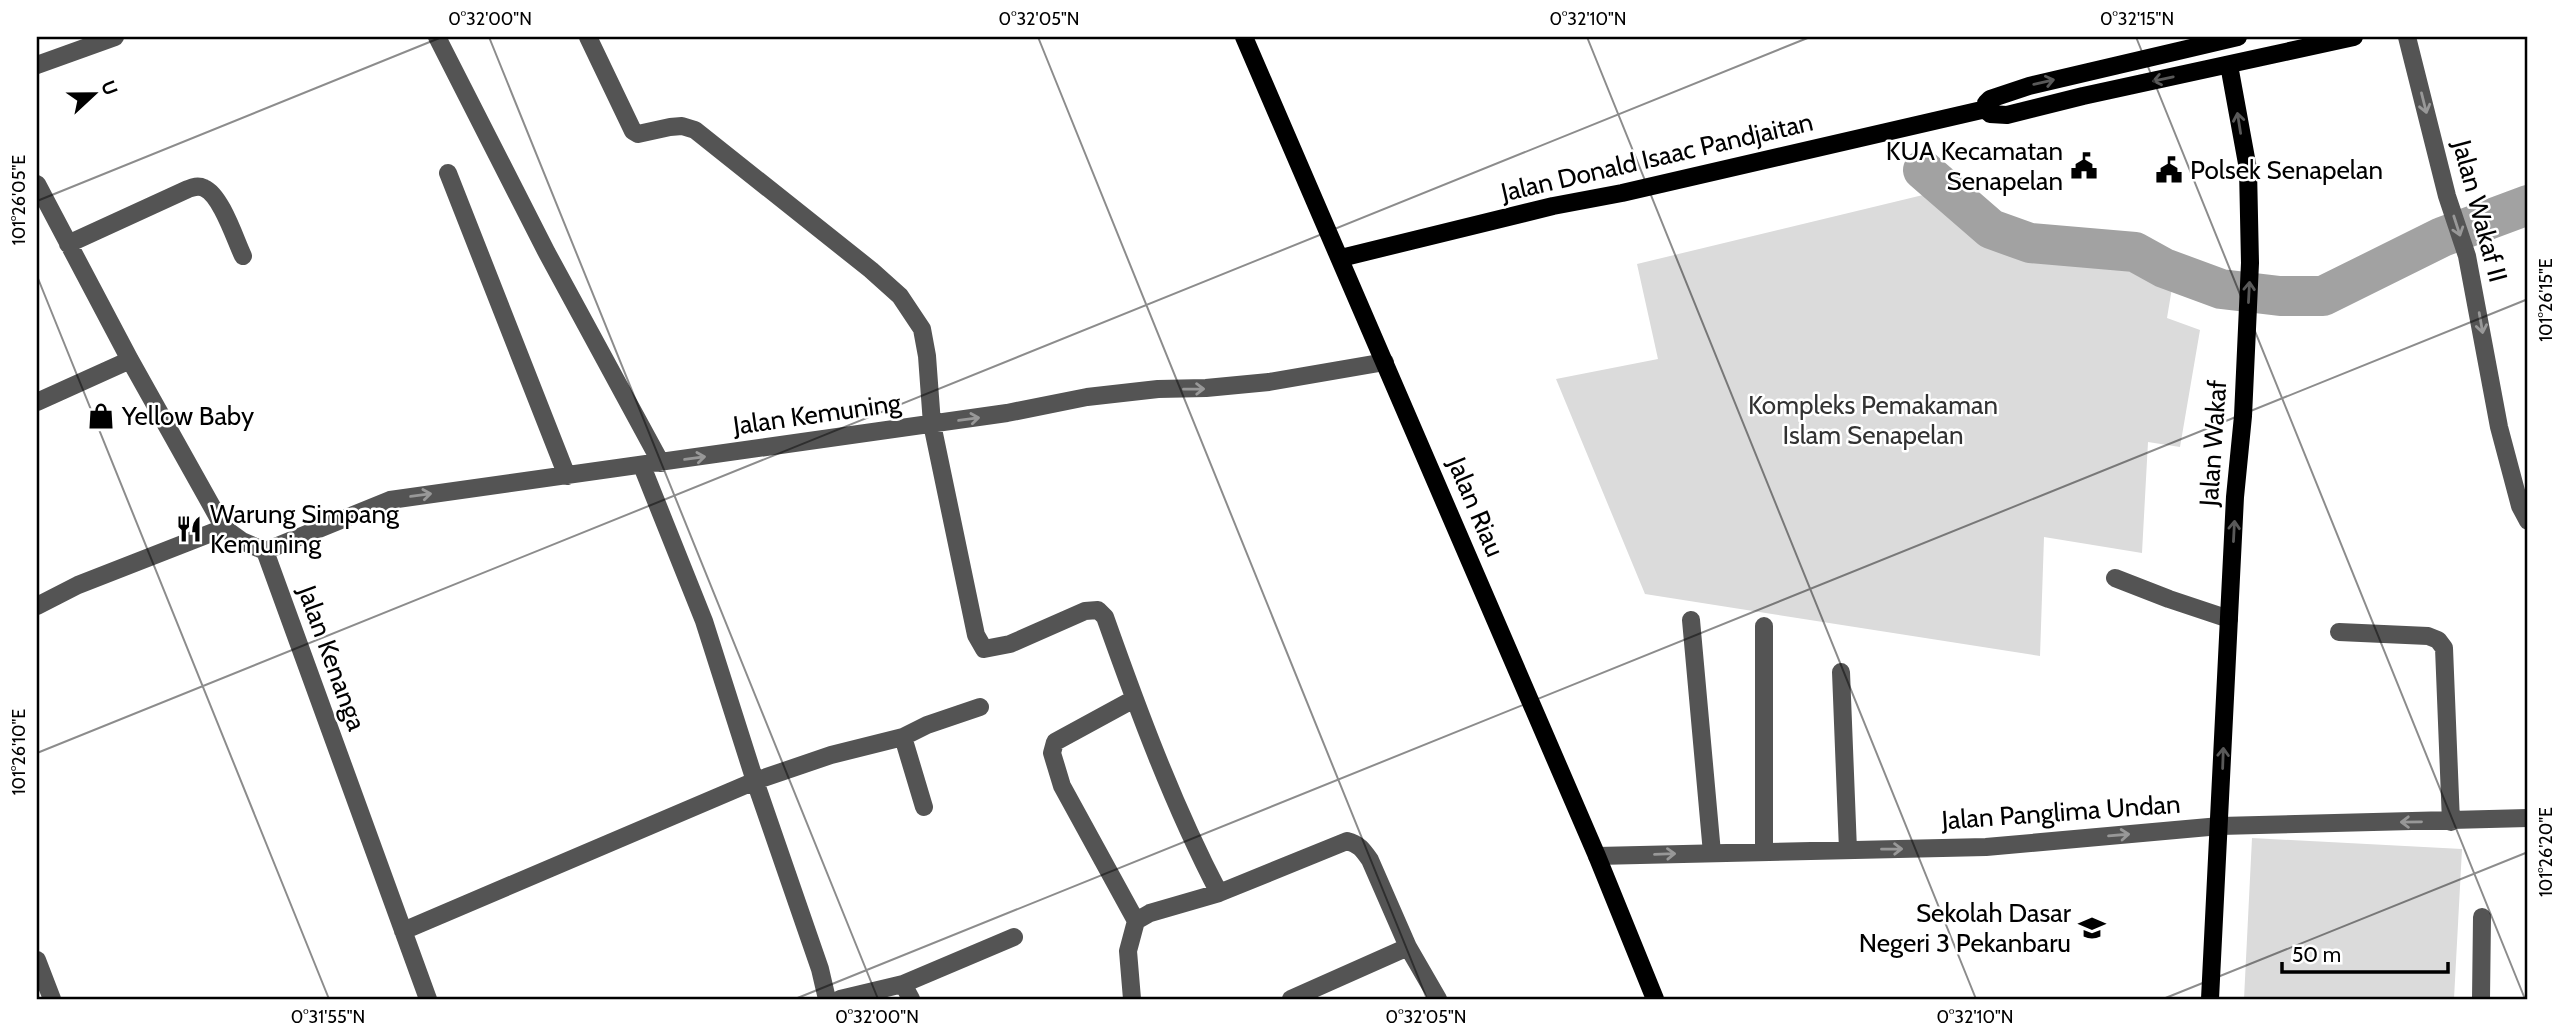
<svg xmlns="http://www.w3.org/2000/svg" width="2565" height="1036" viewBox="0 0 2565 1036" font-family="Cabin,sans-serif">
  <rect width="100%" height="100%" fill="#fff"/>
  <path fill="#dbdbdb" d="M1923,195l67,43 46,13 93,6 44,25 -6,36 33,12 -20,117 -32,-5 -6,111 -98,-16 -4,119 -395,-62 -89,-215 102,-20 -21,-95z
    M2252,838l210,11 -8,150h-210z"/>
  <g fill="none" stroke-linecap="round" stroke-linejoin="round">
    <path stroke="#a2a2a2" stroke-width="40" d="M1923,170l68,59 39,14 105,9 29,16 57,21 59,7h43l119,-59 86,-32"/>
    <path stroke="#545454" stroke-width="18" d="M437,37l110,216 114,210
      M588,37l45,94 5,3 32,-7 12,-1 13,4 176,140 29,26 22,33 5,27 5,68 44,211 8,14 26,-5 75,-33 13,-1 7,7c33,93 68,188 114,276
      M2407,37l40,159 20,60 32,171 21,79 8,15
      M37,65l78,-28
      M448,173l119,303
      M37,184l93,176 94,168 18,13 23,10 163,448
      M68,244l120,-55c5,-2 10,-4 16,-1 17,7 31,51 39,68
      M37,402l93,-42
      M642,466l62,155 51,160 65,188 7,30
      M265,551l125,-51 617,-87 80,-16 71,-8 48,-1 63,-6 116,-20
      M2115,578l54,21 60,20
      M37,606l41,-21 146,-57
      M1691,620l21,233
      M2339,632l89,4 10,4 6,8 7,174
      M1841,672l7,178
      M903,737l24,-12 53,-18
      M1764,851v-225
      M1597,856l389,-9 234,-21 308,-8
      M1136,921l14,-8 69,-20 128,-52c12,3 16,9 23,19l38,87 30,52
      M403,931l352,-150 76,-26 72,-18 21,70
      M37,960l15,39
      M903,984l111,-47
      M840,999l63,-15 8,15
      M1132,999l-4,-48 8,-30 -74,-135 -10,-33 3,-11 79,-43
      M1291,999l117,-52
      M2481,999l1,-82"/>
    <path stroke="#000" stroke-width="18" d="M1244,37l353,819 58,143
      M1986,109l4,5 17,1 76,-19 271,-59
      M1986,109v-6l4,-4 39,-13 209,-49
      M1341,258l212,-52 69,-13 364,-84
      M2210,999l25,-502 8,-81 7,-153 -2,-94 -19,-104"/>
  </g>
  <defs><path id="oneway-shaft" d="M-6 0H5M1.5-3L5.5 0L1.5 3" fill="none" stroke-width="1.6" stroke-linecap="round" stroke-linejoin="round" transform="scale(1.75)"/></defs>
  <g stroke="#595959">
    <use href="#oneway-shaft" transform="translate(2163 79) rotate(168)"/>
    <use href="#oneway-shaft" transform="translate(2044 82) rotate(-13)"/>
    <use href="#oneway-shaft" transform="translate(2239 123) rotate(-99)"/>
    <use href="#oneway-shaft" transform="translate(2249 292) rotate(-87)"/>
    <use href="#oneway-shaft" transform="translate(2234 531) rotate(-87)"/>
    <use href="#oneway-shaft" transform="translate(2223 758) rotate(-88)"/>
  </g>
  <g stroke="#989898">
    <use href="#oneway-shaft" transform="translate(2424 103) rotate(76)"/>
    <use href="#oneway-shaft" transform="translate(2457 226) rotate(72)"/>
    <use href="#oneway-shaft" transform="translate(2481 323) rotate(80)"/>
    <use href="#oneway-shaft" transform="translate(1194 389) rotate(-1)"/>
    <use href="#oneway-shaft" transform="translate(969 419) rotate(-8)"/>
    <use href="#oneway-shaft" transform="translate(695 458) rotate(-8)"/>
    <use href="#oneway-shaft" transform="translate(421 495) rotate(-8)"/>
    <use href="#oneway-shaft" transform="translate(2411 822) rotate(179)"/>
    <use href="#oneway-shaft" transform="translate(2119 835) rotate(-5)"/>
    <use href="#oneway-shaft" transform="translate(1892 849) rotate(-1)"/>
    <use href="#oneway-shaft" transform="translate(1665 854) rotate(-2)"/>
  </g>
  <path fill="none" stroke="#000" stroke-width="2" stroke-opacity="0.45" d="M489,37l389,962M1038,37l389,962M1587,37l389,962M2136,37l389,962M37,201l405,-164M37,276l292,723M37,753l1773,-716M795,999l1733,-700M2163,999l365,-147"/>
  <defs>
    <g id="civic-bare" transform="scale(2.1)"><path d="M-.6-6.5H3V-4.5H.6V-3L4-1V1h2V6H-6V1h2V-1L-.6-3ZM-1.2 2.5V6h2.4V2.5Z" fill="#000" stroke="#fff" stroke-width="2.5" paint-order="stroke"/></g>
    <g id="shop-bare" transform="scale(2.1)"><path d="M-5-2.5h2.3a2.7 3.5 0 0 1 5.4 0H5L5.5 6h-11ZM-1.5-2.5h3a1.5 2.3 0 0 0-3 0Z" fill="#000" stroke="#fff" stroke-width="2.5" paint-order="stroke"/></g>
    <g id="restaurant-bare" transform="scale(2.1)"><path d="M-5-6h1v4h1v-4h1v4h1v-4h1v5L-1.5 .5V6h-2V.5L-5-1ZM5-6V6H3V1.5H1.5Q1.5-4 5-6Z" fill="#000" stroke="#fff" stroke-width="2.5" paint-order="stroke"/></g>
    <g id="school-bare" transform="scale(2.1)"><path d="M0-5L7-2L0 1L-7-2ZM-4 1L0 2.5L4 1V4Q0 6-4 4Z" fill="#000" stroke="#fff" stroke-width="2.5" paint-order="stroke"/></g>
  </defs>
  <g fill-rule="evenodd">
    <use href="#civic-bare" x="2084" y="166"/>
    <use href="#civic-bare" x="2169" y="170"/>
    <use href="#shop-bare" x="101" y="416"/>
    <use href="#restaurant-bare" x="189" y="529"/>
    <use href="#school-bare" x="2092" y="928"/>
  </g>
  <g text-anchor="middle" stroke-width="5" stroke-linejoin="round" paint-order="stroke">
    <g font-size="26" fill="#000" stroke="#fff" text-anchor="start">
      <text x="2063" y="160" text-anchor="end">KUA Kecamatan<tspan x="2063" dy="30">Senapelan</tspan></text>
      <text x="2190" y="179">Polsek Senapelan</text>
      <text x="122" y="425">Yellow Baby</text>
      <text x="210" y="523">Warung Simpang<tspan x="210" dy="30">Kemuning</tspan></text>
      <text x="2071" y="922" text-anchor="end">Sekolah Dasar<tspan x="2071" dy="30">Negeri 3 Pekanbaru</tspan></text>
    </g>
    <g font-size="26" fill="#000" stroke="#fff">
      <text transform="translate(1657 157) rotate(-13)" y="9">Jalan Donald Isaac Pandjaitan</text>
      <text transform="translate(2480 211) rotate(75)" y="9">Jalan Wakaf II</text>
      <text transform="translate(817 414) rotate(-8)" y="9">Jalan Kemuning</text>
      <text transform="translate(2213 443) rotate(-86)" y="9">Jalan Wakaf</text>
      <text transform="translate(1476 507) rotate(67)" y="9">Jalan Riau</text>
      <text transform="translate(332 658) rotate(70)" y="9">Jalan Kenanga</text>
      <text transform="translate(2061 812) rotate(-4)" y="9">Jalan Panglima Undan</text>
    </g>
    <g font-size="26" fill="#323232" stroke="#fff">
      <text x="1873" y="414">Kompleks Pemakaman<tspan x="1873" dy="30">Islam Senapelan</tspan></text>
    </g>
  </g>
  <rect width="2565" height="1036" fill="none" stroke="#ffffff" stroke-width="77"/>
  <g transform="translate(94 94) rotate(68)" stroke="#ffffff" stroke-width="5" paint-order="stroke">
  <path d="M0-5L12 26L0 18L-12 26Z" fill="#000000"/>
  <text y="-10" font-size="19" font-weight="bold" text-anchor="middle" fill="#000000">U</text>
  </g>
  <path d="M2282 962v10h166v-10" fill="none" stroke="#000000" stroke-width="3.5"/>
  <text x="2292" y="962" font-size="21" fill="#000000" stroke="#ffffff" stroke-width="5" paint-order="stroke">50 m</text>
  <rect x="38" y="38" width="2488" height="960" fill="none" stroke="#000" stroke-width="2.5"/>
  <g font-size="18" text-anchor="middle" fill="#000">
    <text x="490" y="25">0°32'00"N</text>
    <text x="1039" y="25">0°32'05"N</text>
    <text x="1588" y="25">0°32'10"N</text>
    <text x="2137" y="25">0°32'15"N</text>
    <text transform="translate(19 200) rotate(-90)" y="6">101°26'05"E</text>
    <text transform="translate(2546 300) rotate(-90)" y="6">101°26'15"E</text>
    <text transform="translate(19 752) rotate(-90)" y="6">101°26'10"E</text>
    <text transform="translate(2546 852) rotate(-90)" y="6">101°26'20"E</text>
    <text x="328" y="1023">0°31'55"N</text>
    <text x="877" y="1023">0°32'00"N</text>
    <text x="1426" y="1023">0°32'05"N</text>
    <text x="1975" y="1023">0°32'10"N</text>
  </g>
</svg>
